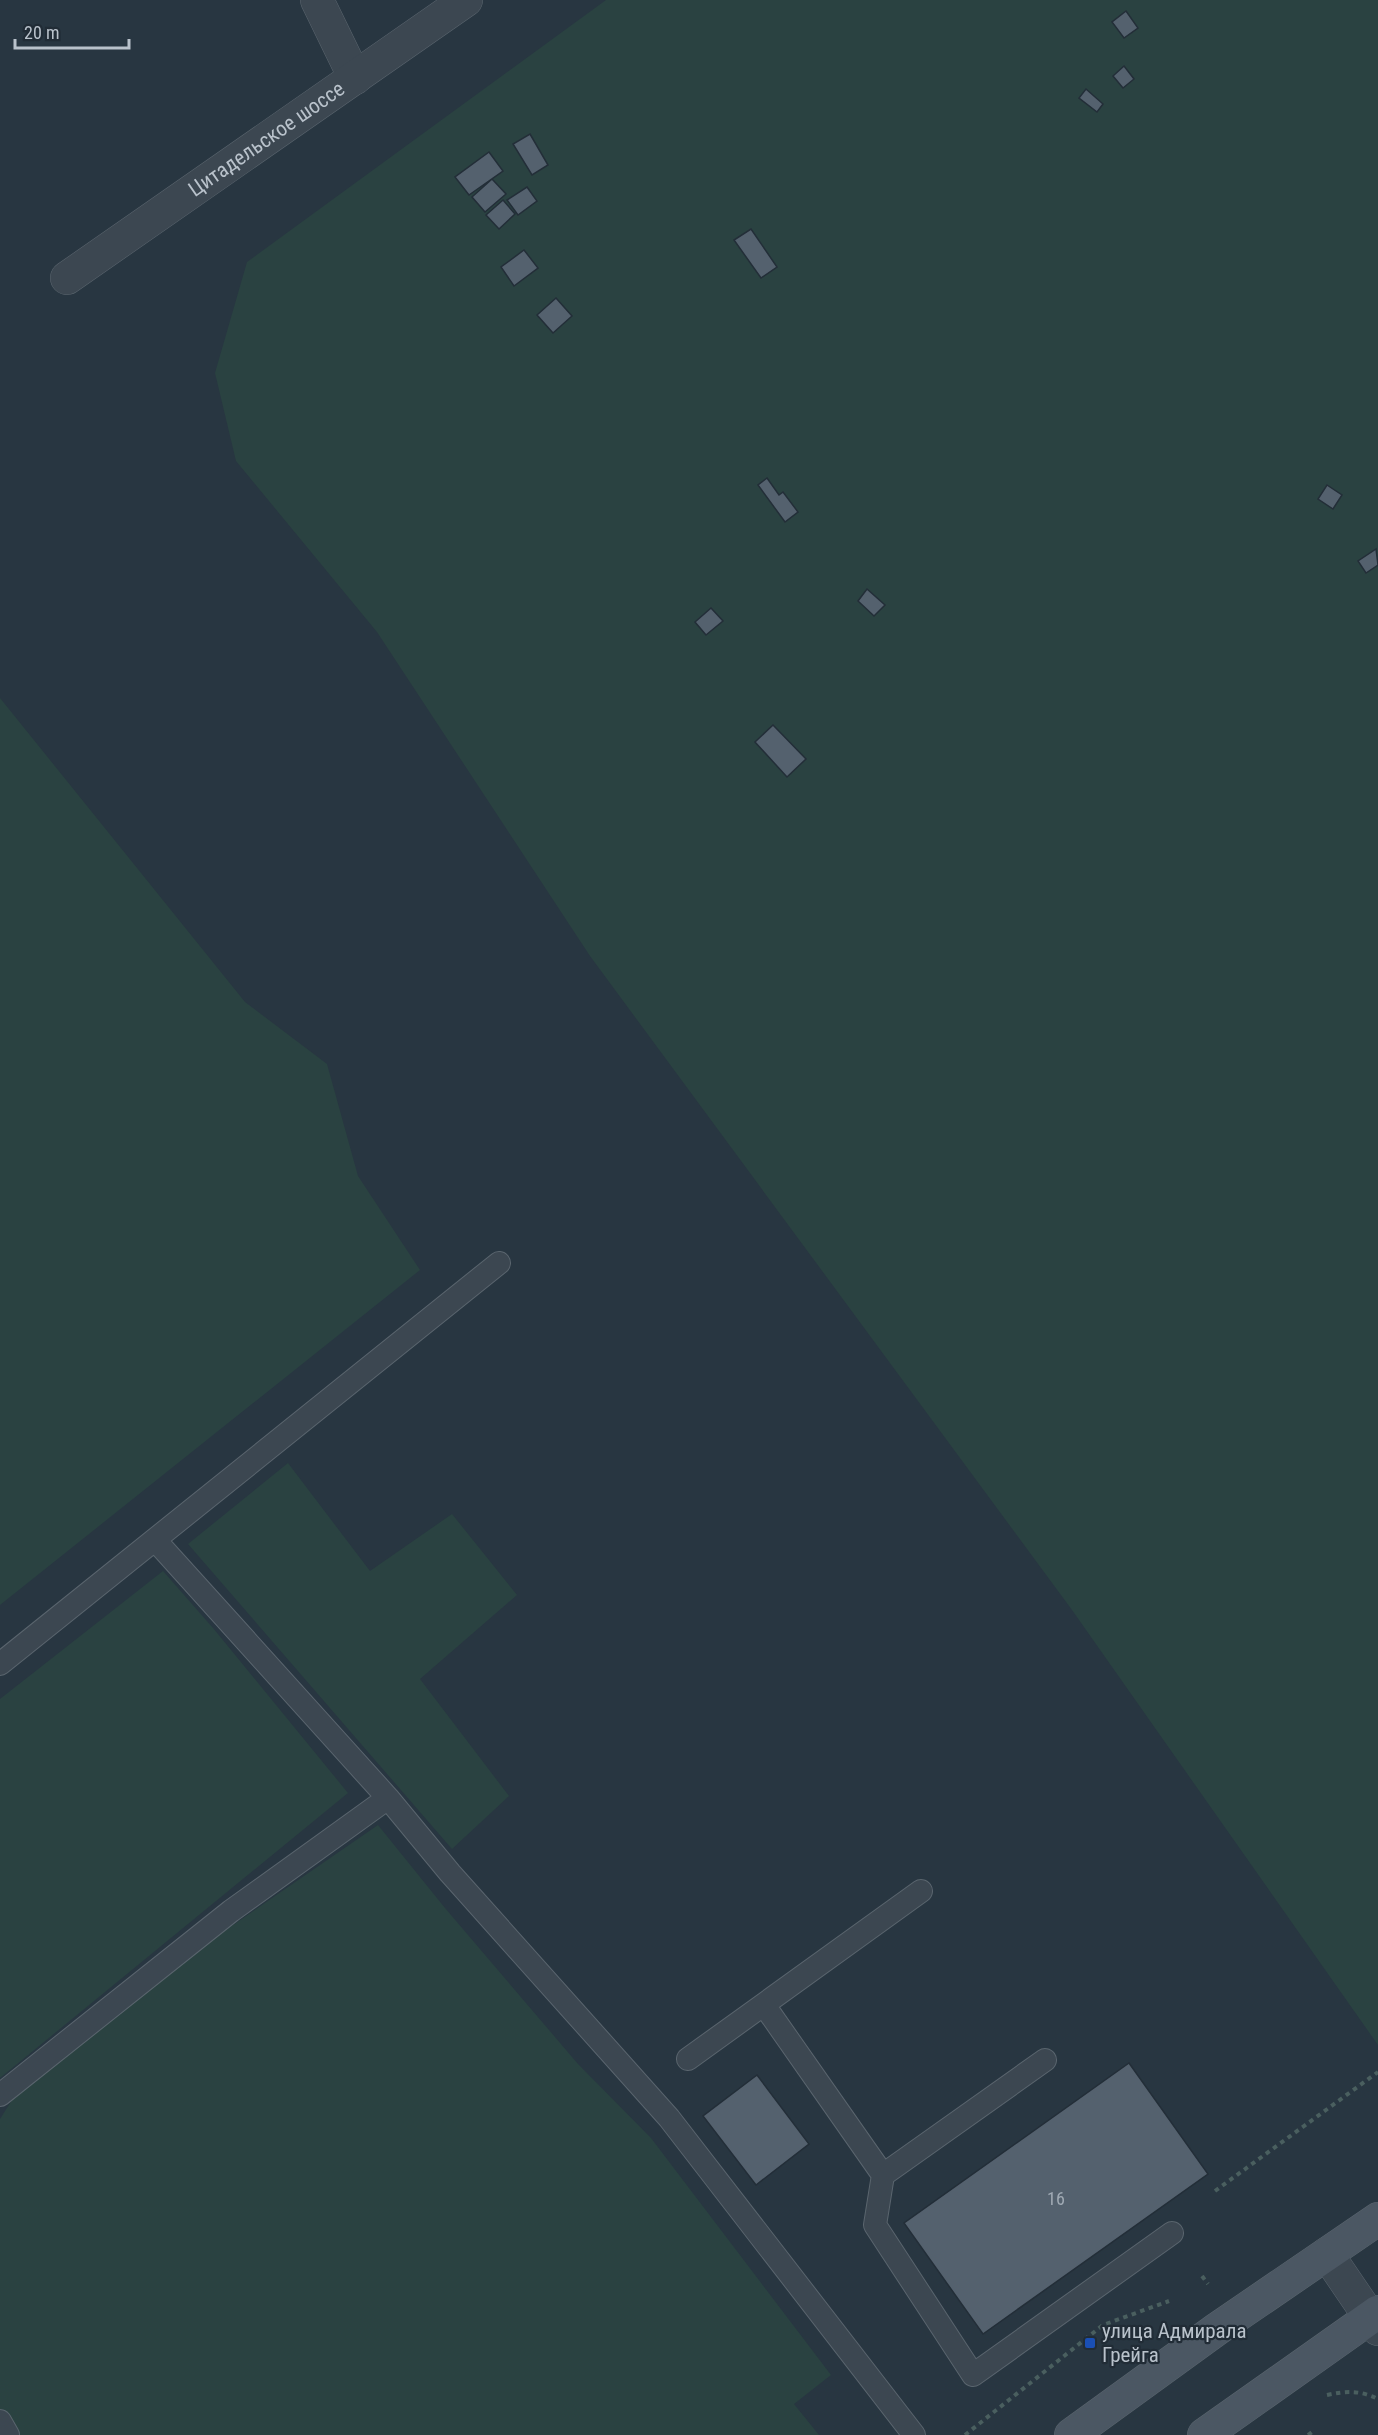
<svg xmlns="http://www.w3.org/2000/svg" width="1378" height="2435" viewBox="0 0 1378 2435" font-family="'Roboto Condensed',sans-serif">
  <rect width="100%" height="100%" fill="#283641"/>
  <path fill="#2a4241" d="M606,0h772v2045l-306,-435 -482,-654 -213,-324 -141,-171 -21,-88 32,-111z
    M0,698l245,304 82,62 31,112 62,94 -420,335z
    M288,1463l82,108 82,-57 65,81 -97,84 89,117 -57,53 -264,-305z
    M163,1571l50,57 135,165 -348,285v-379z
    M378,1825l67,83 133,156 73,74 180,237 -37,29 25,31h-819v-316l14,-22 206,-163z"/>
  <path fill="#54616e" stroke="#232e38" stroke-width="1.5" d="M1126,11l12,17 -14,10 -12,-16z
    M1124,66l10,13 -11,9 -10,-12z
    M1086,89l17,15 -6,8 -18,-14z
    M530,134l18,31 -16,10 -19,-31z
    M489,152l14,19 -34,24 -14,-18z
    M492,179l14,15 -21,18 -13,-15z
    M527,187l10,14 -19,14 -11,-15z
    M503,200l12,14 -16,15 -13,-14z
    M751,229l26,38 -16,11 -27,-38z
    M524,250l14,18 -24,18 -13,-19z
    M556,298l16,18 -19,17 -16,-18z
    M767,478l12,17 4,-3 15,20 -13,10 -27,-37z
    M1327,485l15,10 -9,14 -15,-10z
    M1376,549l2,16 -12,8 -8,-12z
    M867,589l18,16 -11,11 -16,-15z
    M711,608l12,13 -17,14 -11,-13z
    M773,725l33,34 -19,18 -32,-35z
    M1129,2063l79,111 -225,160 -79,-111z
    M757,2075l52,69 -53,41 -53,-69z"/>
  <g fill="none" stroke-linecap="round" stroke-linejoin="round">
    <g stroke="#5a656e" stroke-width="24">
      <path id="lane" d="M156,1541l232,257 62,75 219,245 245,317
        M0,1664l499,-401
        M764,2005l119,170 -8,50 98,150 199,-142
        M688,2059l233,-168
        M0,2095l231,-184 157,-113
        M883,2175l162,-115
        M0,2421l8,14"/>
    </g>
    <g stroke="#5a656e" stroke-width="34">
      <g id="street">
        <path d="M317,0l38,78"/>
        <path id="s1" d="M67,278l399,-278"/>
        <path d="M1327,2254l51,75"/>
      </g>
    </g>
    <g stroke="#5a656e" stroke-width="34">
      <path id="secondary" d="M1071,2435l146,-106 161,-110
        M1204,2435l174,-123"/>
    </g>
    <path stroke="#4a5f5f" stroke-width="4" stroke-dasharray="4.5 4.5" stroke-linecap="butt" d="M1215,2191l163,-119
      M1202,2276l6,8
      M1327,2395c19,-4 33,-5 51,4
      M965,2435l138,-110 66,-24
      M1308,2435l4,-3"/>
    <use href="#lane" stroke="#3c4751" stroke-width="22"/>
    <use href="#street" stroke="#3c4751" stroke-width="33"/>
    <use href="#secondary" stroke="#4b5763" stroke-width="33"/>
  </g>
  <rect fill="#1a4fb4" stroke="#212c36" stroke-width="2" x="1084" y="2337" width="12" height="12" rx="3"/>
  <g text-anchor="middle" stroke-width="4.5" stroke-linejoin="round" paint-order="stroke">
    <g font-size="18" fill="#a0aab4">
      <text x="1056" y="2205">16</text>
    </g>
    <g font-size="21" fill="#b9c2cb" stroke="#212c36">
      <text dy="7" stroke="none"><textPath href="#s1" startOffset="243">Цитадельское шоссе</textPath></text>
    </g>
    <g font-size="21" fill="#b9c2cb" stroke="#212c36" text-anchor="start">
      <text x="1102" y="2338">улица Адмирала<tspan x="1102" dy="24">Грейга</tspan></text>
    </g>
  </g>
  <path d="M15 39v9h114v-9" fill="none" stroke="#b9c2cb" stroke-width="3"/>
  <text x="24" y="39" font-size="18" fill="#b9c2cb" stroke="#212c36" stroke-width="4.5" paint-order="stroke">20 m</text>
</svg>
